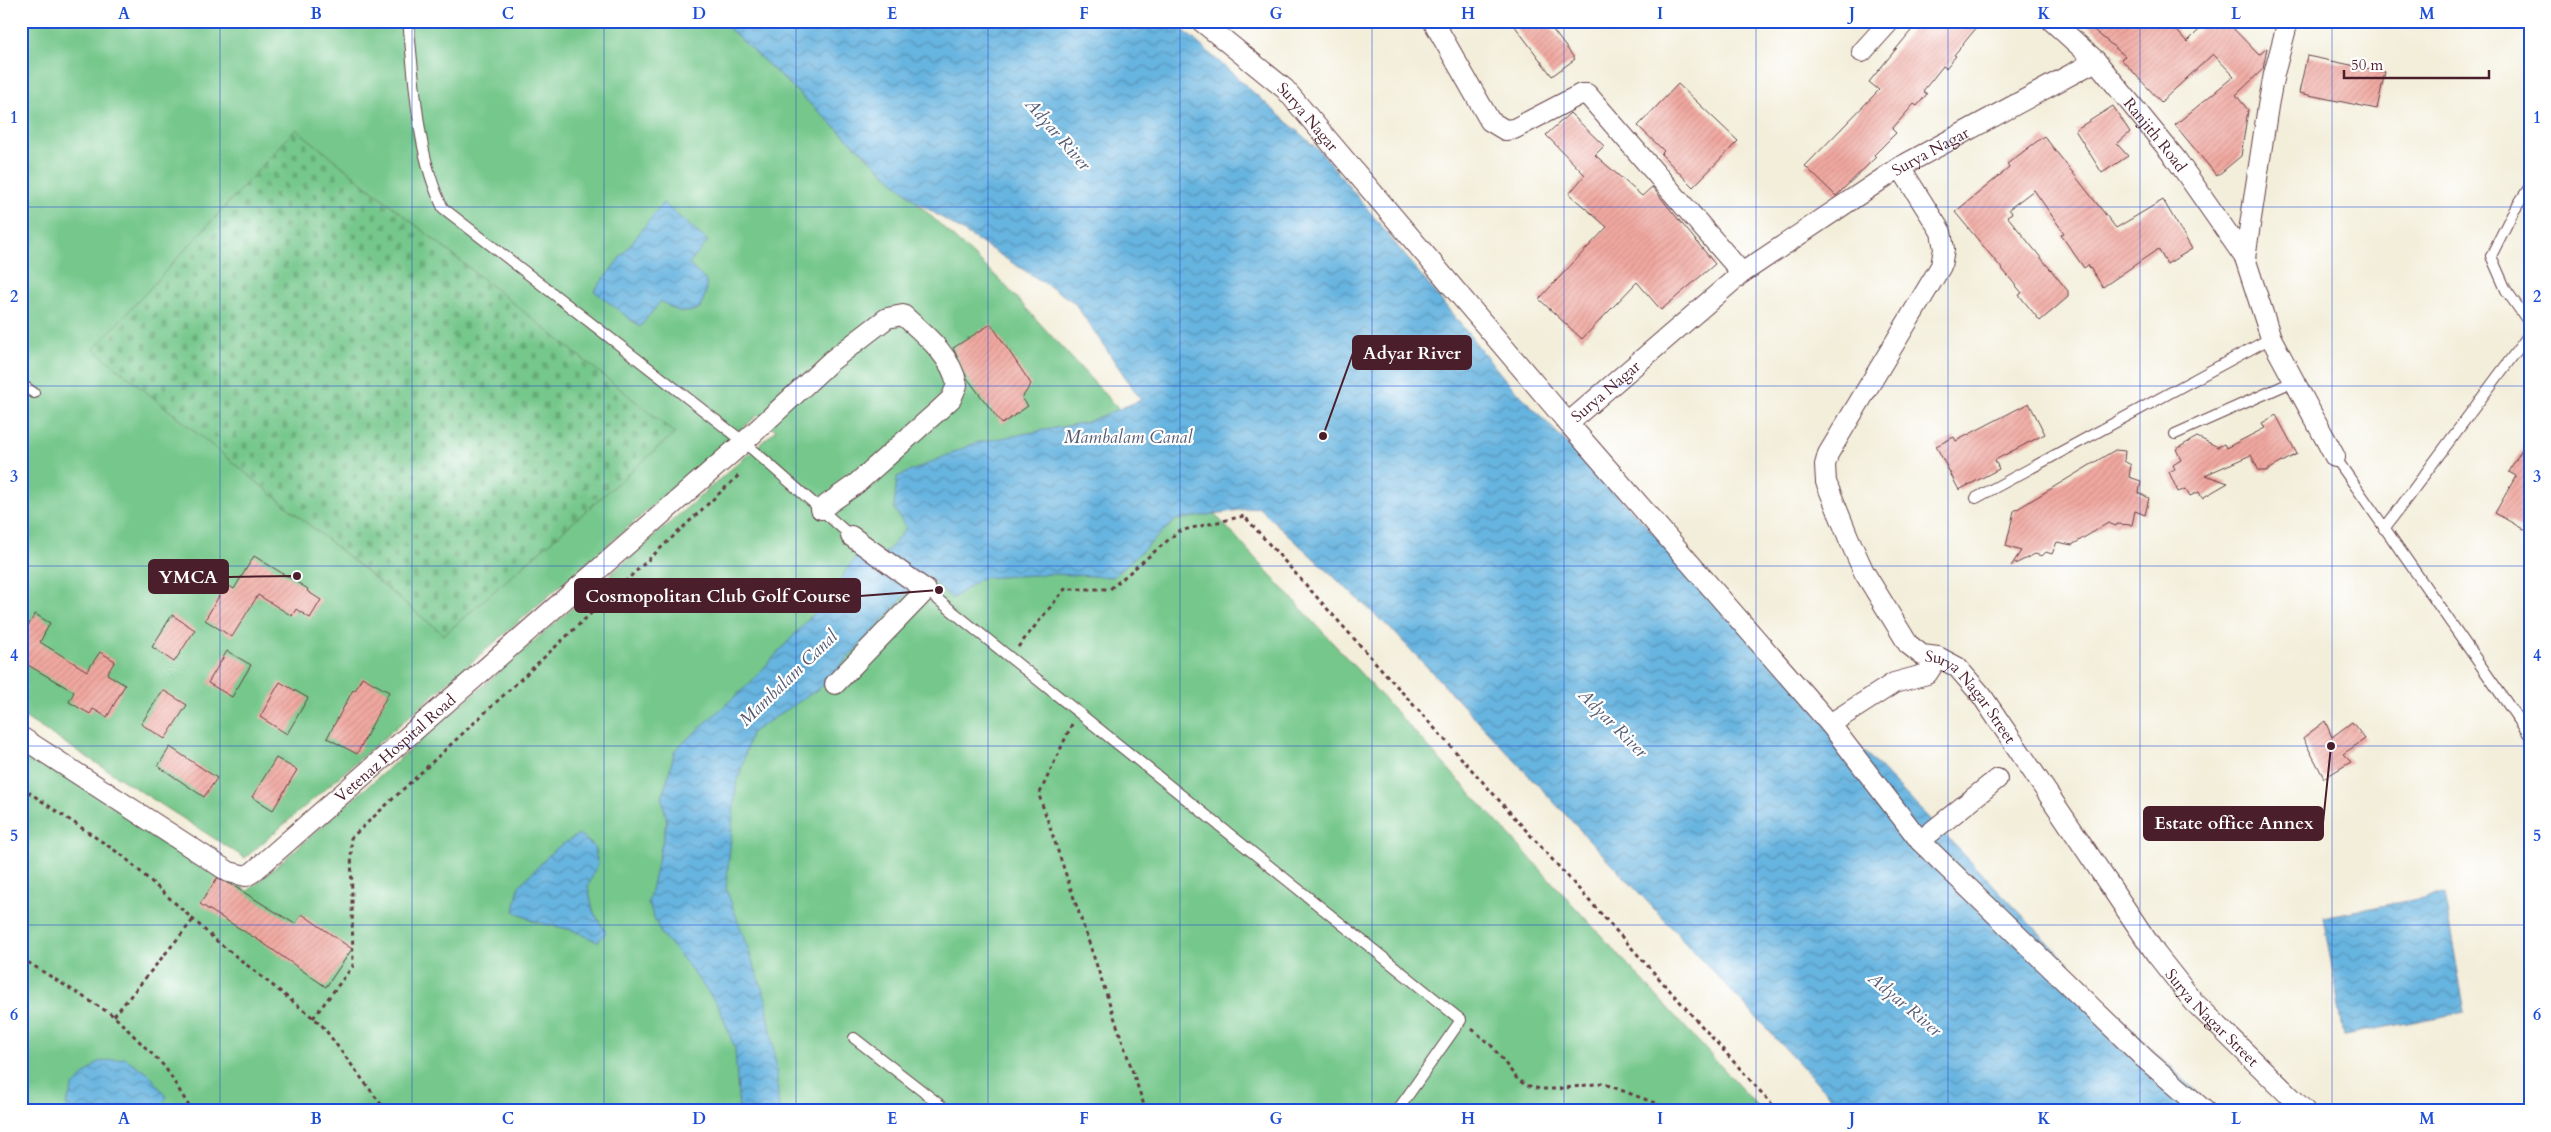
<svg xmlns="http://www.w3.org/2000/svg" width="2551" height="1132" viewBox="0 0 2551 1132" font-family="Cardo,serif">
  <defs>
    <pattern id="cemetery-stones" width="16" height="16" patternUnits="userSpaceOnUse" patternTransform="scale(1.25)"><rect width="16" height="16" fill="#74c78b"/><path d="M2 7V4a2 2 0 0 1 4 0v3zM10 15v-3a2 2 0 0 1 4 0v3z" fill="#66aa78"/></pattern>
    <pattern id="water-waves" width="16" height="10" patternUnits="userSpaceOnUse" patternTransform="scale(1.25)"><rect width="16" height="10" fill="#66b4e0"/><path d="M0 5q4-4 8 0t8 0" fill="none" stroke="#5692b6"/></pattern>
    <pattern id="building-hatch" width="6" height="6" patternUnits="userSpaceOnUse" patternTransform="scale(1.25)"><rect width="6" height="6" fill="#f0a8a0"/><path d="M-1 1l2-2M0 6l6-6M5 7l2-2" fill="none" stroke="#cf908a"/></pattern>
  </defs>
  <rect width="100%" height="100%" fill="#fff"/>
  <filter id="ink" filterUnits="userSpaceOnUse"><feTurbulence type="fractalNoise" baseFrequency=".02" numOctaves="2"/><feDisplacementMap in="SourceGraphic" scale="10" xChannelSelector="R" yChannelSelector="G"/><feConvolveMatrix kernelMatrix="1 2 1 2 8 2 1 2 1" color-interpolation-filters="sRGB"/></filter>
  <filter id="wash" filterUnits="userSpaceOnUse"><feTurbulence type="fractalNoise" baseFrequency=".0096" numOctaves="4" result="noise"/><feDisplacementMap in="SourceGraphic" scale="20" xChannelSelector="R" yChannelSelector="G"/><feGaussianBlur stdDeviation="1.12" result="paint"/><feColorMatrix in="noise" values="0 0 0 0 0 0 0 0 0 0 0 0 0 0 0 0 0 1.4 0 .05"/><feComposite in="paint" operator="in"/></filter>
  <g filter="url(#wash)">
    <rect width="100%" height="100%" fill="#f3eeda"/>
    <path fill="#74c78b" stroke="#5f735b" d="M21,21h700l280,260 761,830h-1741v-362l227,142 528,-461 -18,-15 -513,443 -224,-143z"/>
    <path fill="url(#cemetery-stones)" stroke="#5f735b" d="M296,129l379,304 -231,202 -350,-286z"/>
    <path fill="url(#water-waves)" stroke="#586a86" d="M721,21h452l149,132 182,225 634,657 78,76h-372l-449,-478 -137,-126 -82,13 -63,57 -62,-3 -70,4 -29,21 -25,-23 -23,21 -84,91 -69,45 -15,54 -10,101 40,111 10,66 3,46h-40l-4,-62 -16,-42 -35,-47 -23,-26 -13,-31 19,-82 -5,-22 13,-49 75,-67 75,-82 30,-43 32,-6 19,-24 -12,-20 3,-31 78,-34 112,-21 54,-22 -67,-98 -160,-102z
      M663,203l45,38 -19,23 17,17v12l-6,15c-18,8 -24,3 -39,-7l-21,26 -46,-36z
      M579,834l15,12 4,18 -10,22 5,25 13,21 -8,10 -26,-12 -40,-9 -18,-10 5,-25 36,-37z
      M2444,894l21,118 -121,23 -21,-118z
      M125,1058l24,16 18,24 -13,13h-83l-5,-6 7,-19 25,-24z"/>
    <g id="blocks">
      <path fill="url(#building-hatch)" d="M1511,21h35l29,38 -23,17z
        M1919,21h63l-28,34 2,1 -10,12 -3,-2 -20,25 4,3 -10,12 -3,-2 -22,25 4,4 -22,22 2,2 -40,39 -31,-30 74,-76 -10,-8z
        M2083,21h85l19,21 21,-21h18l33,34 8,-7 -4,21 -27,26 12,15 -7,46 -24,20 -42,-51 59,-49 -21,-22 -52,48 -40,-43 4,-3z
        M2307,56l78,16 -8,37 -78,-16z
        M1678,84l60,57 -45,46 -32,-33 3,-3 -26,-25z
        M2113,106l17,26 -13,12 11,12 -26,17 -27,-43z
        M1570,113l34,33 -9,9 47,41 10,-9 63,77 -54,46 -24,-28 -55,57 -43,-40 68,-72 -38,-33 16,-19 -39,-40z
        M2044,136l72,92 47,-28 29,49 -25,15 -9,-15 -55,38 -15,-22 -4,3 -23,-33 3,-2 -30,-43 -25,19 3,4 -5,3 61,75v6l-28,24 -21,-26 3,-2 -67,-81 54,-44 -2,-4z
        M991,324l40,60 -9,14 6,8 -26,18 -35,-46 -14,-30z
        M2029,403l16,31 -50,26 4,9 -40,21 -23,-44 18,-9 2,4z
        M2276,415l21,39 -31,17h-7l-8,-16 -46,20 23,8 -26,15 -3,-6 -9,4 -4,-7 -8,3 -9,-20 6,-3 -2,-4 8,-5 -5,-11 21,-12 21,10 6,-3 2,4 39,-20 -3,-5z
        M2530,435v98l-35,-20 21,-37 -7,-4z
        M2115,450l10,1 -1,10 7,4 -2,12 12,4 -2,12 10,5 -4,17 -10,-4 -3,14 -15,-1 -1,2 -8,-3 -36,22 -15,-3 -5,12 -6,-2 -4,4 -7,-2 -24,12 10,-15 -15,-5 8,-35z
        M254,556l54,33 -1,2 14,9 -11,18 -14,-9 -4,7 -34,-21 -26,42 -27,-17 21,-36 8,5z
        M35,614l15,9 -10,19 47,29 13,-19 15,9 -8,13 18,11 -18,32 -14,-8 -3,5 -21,-12 5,-10 -53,-31v-23z
        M172,615l23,15 -21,32 -22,-15z
        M227,651l24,14 -19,32 -24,-14z
        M362,677l27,15 -32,62 -30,-16 26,-48 2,1z
        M280,682l28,16 -21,36 -27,-17z
        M163,690l24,15 -22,34 -24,-15z
        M2325,721l7,16 20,-15 13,17 -22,15 8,8 -27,16 -21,-40z
        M170,747l47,31 -13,19 -46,-31z
        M276,758l21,12 -24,40 -21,-13z
        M217,878l15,7 63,39 7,-10 50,35 -26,38 -63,-44 -63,-39z"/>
    </g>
  </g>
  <g filter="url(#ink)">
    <use href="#blocks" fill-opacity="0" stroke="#633e45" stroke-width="1"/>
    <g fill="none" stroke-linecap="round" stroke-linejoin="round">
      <g stroke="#633e45" stroke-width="12">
        <path id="lane" d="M408,21c7,60 8,133 35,187l301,234 107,94
          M2530,186l-18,28 -21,42 15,34 24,34
          M21,384l13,9
          M2175,434l117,-52
          M2335,457l195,279
          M1976,498l295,-160
          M2384,529l146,-196
          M926,590l535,430 -64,91
          M854,1038l94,73"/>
      </g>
      <g stroke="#633e45" stroke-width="22">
        <g id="street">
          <path id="s1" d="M1201,21l84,68 283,334 174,-150 158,-106 196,-106"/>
          <path d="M1433,21l57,100 15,9 9,-1 67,-35h6l155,179"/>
          <path id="s2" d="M2052,21l44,40 80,98 69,99 26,80 64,119"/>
          <path d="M1862,52l28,-31"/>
          <path id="s3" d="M1900,167l41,65 3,17 -3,17 -113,188 -3,11 1,17 23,57 15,33 44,72 14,11 16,2 19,10 25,29 174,258 38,48 111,109"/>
          <path d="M2245,258l23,-152 6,-32 14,-53"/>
          <path d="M1568,423l262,301 90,117 225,218 60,52"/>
          <path d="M835,684l91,-94 -75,-54"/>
          <path d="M1830,724l64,-41 33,-9 11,-17"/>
          <path id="s4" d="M21,737l208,135 17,4 7,-4 491,-430 87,-81 56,-43 16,-3c21,19 49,41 54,70l-6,14 -13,12 -82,73 -35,25"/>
          <path d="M1920,841l77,-62"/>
        </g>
      </g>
      <path stroke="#633e45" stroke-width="3" stroke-dasharray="4 4" stroke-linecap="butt" d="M1018,647l47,-58h45l69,-58 65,-15 534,595
        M1072,724l-33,71 107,316
        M21,787l102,69 95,86 103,82 65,87
        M21,958l93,58 51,51 27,44
        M114,1016l79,-96
        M313,1018l40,-52 -2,-128 389,-364
        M1472,1029l19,16 27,35 8,5 14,4h18l44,-6 74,28"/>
      <use href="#lane" stroke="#fff" stroke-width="10"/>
      <use href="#street" stroke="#fff" stroke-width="20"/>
    </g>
  </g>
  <path fill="none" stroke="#1d4ed8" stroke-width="1" stroke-opacity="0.55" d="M220,21v1090M412,21v1090M604,21v1090M796,21v1090M988,21v1090M1180,21v1090M1372,21v1090M1564,21v1090M1756,21v1090M1948,21v1090M2140,21v1090M2332,21v1090M21,207h2509M21,386h2509M21,566h2509M21,746h2509M21,925h2509"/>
  <g text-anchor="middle" stroke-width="4.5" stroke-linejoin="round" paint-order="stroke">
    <g font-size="16" fill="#4a1f2b" stroke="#fff">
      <text dy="6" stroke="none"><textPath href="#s1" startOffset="144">Surya Nagar</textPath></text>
      <text dy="6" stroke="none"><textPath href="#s2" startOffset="154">Ranjith Road</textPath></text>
      <text dy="6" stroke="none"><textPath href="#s1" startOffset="1000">Surya Nagar</textPath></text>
      <text dy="6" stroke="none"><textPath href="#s1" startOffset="595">Surya Nagar</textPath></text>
      <text dy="6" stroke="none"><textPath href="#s3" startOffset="626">Surya Nagar Street</textPath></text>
      <text dy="6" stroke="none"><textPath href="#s4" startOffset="462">Vetenaz Hospital Road</textPath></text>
      <text dy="6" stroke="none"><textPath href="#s3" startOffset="1031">Surya Nagar Street</textPath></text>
    </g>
    <g font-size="18" font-style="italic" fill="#555b73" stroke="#fff">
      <text transform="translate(1058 134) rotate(49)" y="6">Adyar River</text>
      <text x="1128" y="443">Mambalam Canal</text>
      <text transform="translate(788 678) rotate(-44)" y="6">Mambalam Canal</text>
      <text transform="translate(1613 723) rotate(45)" y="6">Adyar River</text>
      <text transform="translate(1905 1004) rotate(40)" y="6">Adyar River</text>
    </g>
  </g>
  <path fill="none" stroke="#4a1f2b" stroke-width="2" d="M1323 436L1353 353M297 576L228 577M939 590L860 596M2331 746L2323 823"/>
  <g fill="#4a1f2b" stroke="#fff" stroke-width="2">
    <circle cx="1323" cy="436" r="5"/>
    <circle cx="297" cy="576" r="5"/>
    <circle cx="939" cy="590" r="5"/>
    <circle cx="2331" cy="746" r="5"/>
  </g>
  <g fill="#4a1f2b" stroke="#4a1f2b" stroke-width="2">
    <rect x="1353" y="336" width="118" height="33" rx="5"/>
    <rect x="149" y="560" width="79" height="33" rx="5"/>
    <rect x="575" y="579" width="285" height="33" rx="5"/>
    <rect x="2144" y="807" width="179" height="33" rx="5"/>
  </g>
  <g font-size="18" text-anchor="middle" font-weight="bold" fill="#fff">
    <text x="1412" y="359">Adyar River</text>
    <text x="188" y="583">YMCA</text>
    <text x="718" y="602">Cosmopolitan Club Golf Course</text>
    <text x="2234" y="829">Estate office Annex</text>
  </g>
  <rect width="2551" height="1132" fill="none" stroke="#fff" stroke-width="55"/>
  <path d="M2344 70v8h145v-8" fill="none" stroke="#4a1f2b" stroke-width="2.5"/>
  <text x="2351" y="70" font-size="15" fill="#4a1f2b" stroke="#ffffff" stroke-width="4" paint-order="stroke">50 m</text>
  <rect x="28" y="28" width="2496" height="1076" fill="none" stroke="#1d4ed8" stroke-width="2"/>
  <g font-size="16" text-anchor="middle" font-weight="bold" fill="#1d4ed8">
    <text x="124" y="19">A</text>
    <text x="316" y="19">B</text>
    <text x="508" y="19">C</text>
    <text x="699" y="19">D</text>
    <text x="892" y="19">E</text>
    <text x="1084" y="19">F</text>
    <text x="1276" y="19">G</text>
    <text x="1468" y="19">H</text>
    <text x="1660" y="19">I</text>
    <text x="1852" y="19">J</text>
    <text x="2044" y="19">K</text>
    <text x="2236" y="19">L</text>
    <text x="2427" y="19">M</text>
    <text x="14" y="123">1</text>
    <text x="2537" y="123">1</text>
    <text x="14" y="302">2</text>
    <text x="2537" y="302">2</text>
    <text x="14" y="482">3</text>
    <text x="2537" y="482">3</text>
    <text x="14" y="661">4</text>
    <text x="2537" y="661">4</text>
    <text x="14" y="841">5</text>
    <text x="2537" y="841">5</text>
    <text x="14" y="1020">6</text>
    <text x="2537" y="1020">6</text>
    <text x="124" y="1124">A</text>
    <text x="316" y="1124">B</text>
    <text x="508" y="1124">C</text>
    <text x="699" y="1124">D</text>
    <text x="892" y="1124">E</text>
    <text x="1084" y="1124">F</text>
    <text x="1276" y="1124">G</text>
    <text x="1468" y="1124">H</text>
    <text x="1660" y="1124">I</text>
    <text x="1852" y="1124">J</text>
    <text x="2044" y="1124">K</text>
    <text x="2236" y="1124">L</text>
    <text x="2427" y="1124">M</text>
  </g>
</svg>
